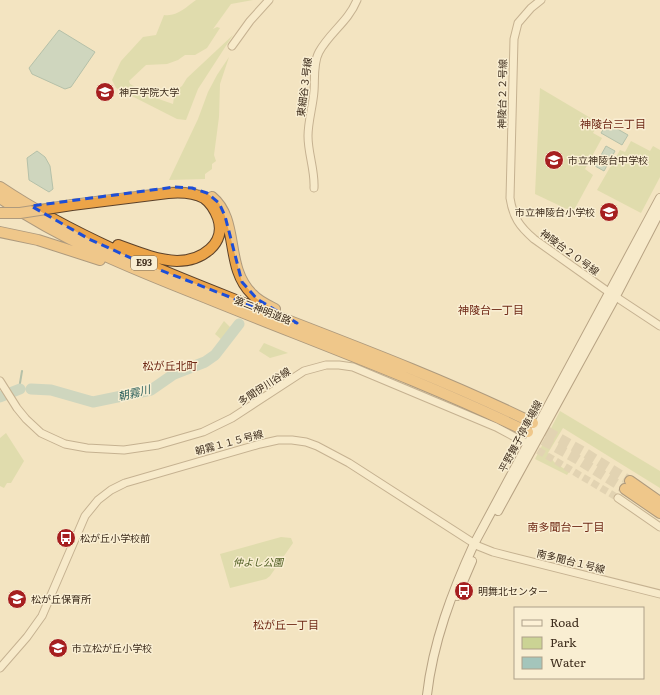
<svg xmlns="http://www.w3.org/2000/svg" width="660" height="695" viewBox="0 0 660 695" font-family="Literata,'Noto Sans JP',serif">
  <rect width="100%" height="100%" fill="#f3e4c1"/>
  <path fill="#cbd394" d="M196,0h57l-22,4 -18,25 4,-2 3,1 -13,20 -12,7h-10l-7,5 -11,4 -21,1 -17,16 1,3 23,13 20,7 2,-13 7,-5 5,-8 46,-43 -35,54 -12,31 -9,-1 -61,-31 -4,-8 9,-19 22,-24 13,-2 8,-20c13,2 22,-8 32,-15z
    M229,57l-9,27 -1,33 -5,38 2,6 -4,3v5l-7,5v5l-36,1 29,-61 10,-27 9,-17z
    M540,88l59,35 -6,10 9,5 -17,31 8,6 -20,37 -38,-18z
    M631,141l19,10 3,-5 7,4v27l-19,36 -44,-23 23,-40 5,2z
    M224,321l8,8 -9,12 -8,-7z
    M264,343l24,10 -18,5 -11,-7z
    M560,411l100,60v17l-97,-60 -15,25 6,9 15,10 -2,3 -32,-16z
    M6,433l18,28 -13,22h-4l-3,5 -4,-2v-48z
    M281,537l10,1 2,5 -23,33 -4,3 -36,9 -10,-34z"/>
  <path fill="#a4c5bb" stroke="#6a958a" d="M59,30l36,22 -24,35 -6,2 -33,-15 -3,-6z
    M607,123l21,12 -6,10 -21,-12z
    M606,146l9,5 -11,20 -9,-5z
    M37,151l8,6 5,9 3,23 -4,3 -20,-12 -2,-22z"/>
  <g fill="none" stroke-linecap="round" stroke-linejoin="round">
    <path stroke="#6a958a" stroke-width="2" d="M19,389l3,-18"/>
    <path stroke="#a4c5bb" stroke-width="11" d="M31,389l20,1 42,12 58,-12 23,-16 31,-12 10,-7 24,-31
      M0,397l20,-8"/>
    <path stroke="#cfbfa0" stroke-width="7" stroke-dasharray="7 3.5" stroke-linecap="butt" d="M529,445l89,53"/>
    <path stroke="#cfbfa0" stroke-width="10" stroke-dasharray="10 5" stroke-linecap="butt" d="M534,424l48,27 48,30
      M530,433l47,26 48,30"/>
    <g stroke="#8f7556" stroke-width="9">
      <path id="tertiary" d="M541,0l-10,8 -13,15 -4,16 -4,159c3,19 9,28 24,41l76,54 50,33
        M232,46l18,-25 19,-21
        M314,188c1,-18 -6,-34 -6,-52 0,-15 5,-30 6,-45 1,-12 -1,-28 5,-39 11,-20 29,-30 38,-52
        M0,381l17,27 9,11 15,14 24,11 22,4 37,2 34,-5 45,-13 29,-14 72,-47 22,-6h13l14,2 19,8 124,52 28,15
        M618,498l42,29
        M0,668l27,-31 15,-21 43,-100 13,-16 13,-10 14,-7 135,-39 18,-4h14l14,2 11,4 32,17 129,83 15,6 167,42"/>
    </g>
    <g stroke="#715539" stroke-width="10">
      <path id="secondary" d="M498,511l118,-215 44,-85
        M457,596l15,-35
        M427,695c6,-53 25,-103 47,-151l186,-346"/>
    </g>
    <g stroke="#5c422b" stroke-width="12">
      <path id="motorway" d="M0,187c79,53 168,86 256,121 93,36 187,71 277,115
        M212,197c28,23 12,70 40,97 6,7 15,11 23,15
        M0,198c63,43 133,71 204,99 108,44 219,84 324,135
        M72,205l96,-12c12,-1 25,-1 36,5 7,5 11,12 14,20 9,26 -17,43 -41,43 -20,-1 -40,-9 -59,-16
        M0,232l38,8 62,20
        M630,481l30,21
        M625,489l35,24"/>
    </g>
    <use href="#tertiary" stroke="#fdf1d6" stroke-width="7"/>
    <use href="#secondary" stroke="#fdf1d6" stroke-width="8"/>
    <use href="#motorway" stroke="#eca448" stroke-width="10"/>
    <g stroke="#5c422b" stroke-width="12" stroke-linecap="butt">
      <path id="motorway-bridge" d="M0,213h20l52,-8"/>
    </g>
    <use href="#motorway-bridge" stroke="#eca448" stroke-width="10"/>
  </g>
  <path d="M0 0H660V695H0ZM175,187l17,1 15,5 12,10 6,13 17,66 15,17 40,24 -155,-60 -53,-24 -58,-33z" fill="#f3e4c1" fill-opacity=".55" fill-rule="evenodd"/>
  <path fill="none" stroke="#1d4ed8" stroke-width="3" stroke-dasharray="8 5" stroke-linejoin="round" d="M175,187l17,1 15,5 12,10 6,13 17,66 15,17 40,24 -155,-60 -53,-24 -58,-33z"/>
  <defs>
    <g id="university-disc" transform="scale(1)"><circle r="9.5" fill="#a61f20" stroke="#f9eed2"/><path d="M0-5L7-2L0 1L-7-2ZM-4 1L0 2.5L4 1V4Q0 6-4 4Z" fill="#fff"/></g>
    <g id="school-disc" transform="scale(1)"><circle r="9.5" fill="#a61f20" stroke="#f9eed2"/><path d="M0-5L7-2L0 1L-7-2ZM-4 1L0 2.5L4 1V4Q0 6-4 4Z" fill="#fff"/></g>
    <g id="bus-disc" transform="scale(1)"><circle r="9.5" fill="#a61f20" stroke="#f9eed2"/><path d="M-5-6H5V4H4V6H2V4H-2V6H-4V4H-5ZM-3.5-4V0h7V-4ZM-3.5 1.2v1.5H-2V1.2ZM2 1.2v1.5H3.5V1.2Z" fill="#fff"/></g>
  </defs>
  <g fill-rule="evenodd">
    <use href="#university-disc" x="105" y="92"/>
    <use href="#school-disc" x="554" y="160"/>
    <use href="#school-disc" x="609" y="212"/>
    <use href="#bus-disc" x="66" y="538"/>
    <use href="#bus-disc" x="464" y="591"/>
    <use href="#school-disc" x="17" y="599"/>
    <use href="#school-disc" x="58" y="648"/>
  </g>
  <g text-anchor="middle" stroke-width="3" stroke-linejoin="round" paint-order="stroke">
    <rect fill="#f9eed2" stroke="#756653" stroke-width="1" x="131" y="256" width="26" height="14" rx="3"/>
    <g font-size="9" font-weight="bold" fill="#3d2c1c">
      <text x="144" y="266">E93</text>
    </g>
    <g font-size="10" fill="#3d2c1c" stroke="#f9eed2">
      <text transform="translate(304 87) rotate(-83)" y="4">東細谷３号線</text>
      <text transform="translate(502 94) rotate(-89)" y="4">神陵台２２号線</text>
      <text transform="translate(570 252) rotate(36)" y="4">神陵台２０号線</text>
      <text transform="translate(263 310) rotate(21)" y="4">第二神明道路</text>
      <text transform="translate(264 386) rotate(-33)" y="4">多聞伊川谷線</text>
      <text transform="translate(520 436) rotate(-62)" y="4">平野舞子停車場線</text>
      <text transform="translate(229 442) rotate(-15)" y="4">朝霧１１５号線</text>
      <text transform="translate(571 561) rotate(14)" y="4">南多聞台１号線</text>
    </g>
    <g font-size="10" fill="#3d2c1c" stroke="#f9eed2" text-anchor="start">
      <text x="119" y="96">神戸学院大学</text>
      <text x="568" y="164">市立神陵台中学校</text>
      <text x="595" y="216" text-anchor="end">市立神陵台小学校</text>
      <text x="80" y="542">松が丘小学校前</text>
      <text x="478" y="595">明舞北センター</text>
      <text x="31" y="603">松が丘保育所</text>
      <text x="72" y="652">市立松が丘小学校</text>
    </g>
    <g font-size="10" font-style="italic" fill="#4d5c20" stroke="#f9eed2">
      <text x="258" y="566">仲よし公園</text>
    </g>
    <g font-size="11" fill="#6f2916" stroke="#f9eed2">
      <text x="613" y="128">神陵台三丁目</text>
      <text x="491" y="314">神陵台一丁目</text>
      <text x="170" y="370">松が丘北町</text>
      <text x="566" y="531">南多聞台一丁目</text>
      <text x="286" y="629">松が丘一丁目</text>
    </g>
    <g font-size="11" font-style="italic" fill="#2a5f5b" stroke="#f9eed2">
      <text transform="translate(134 393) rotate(-14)" y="4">朝霧川</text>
    </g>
  </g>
  <rect x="514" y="607" width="130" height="72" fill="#f9eed2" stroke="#aea089"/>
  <rect x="522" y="620" width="20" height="6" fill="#fdf1d6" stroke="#aea089"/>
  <text x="550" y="627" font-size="12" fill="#3d2c1c">Road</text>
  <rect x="522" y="637" width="20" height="12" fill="#cbd394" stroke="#aea089"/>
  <text x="550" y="647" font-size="12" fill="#3d2c1c">Park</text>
  <rect x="522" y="657" width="20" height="12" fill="#a4c5bb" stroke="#aea089"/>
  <text x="550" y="667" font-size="12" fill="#3d2c1c">Water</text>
</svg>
